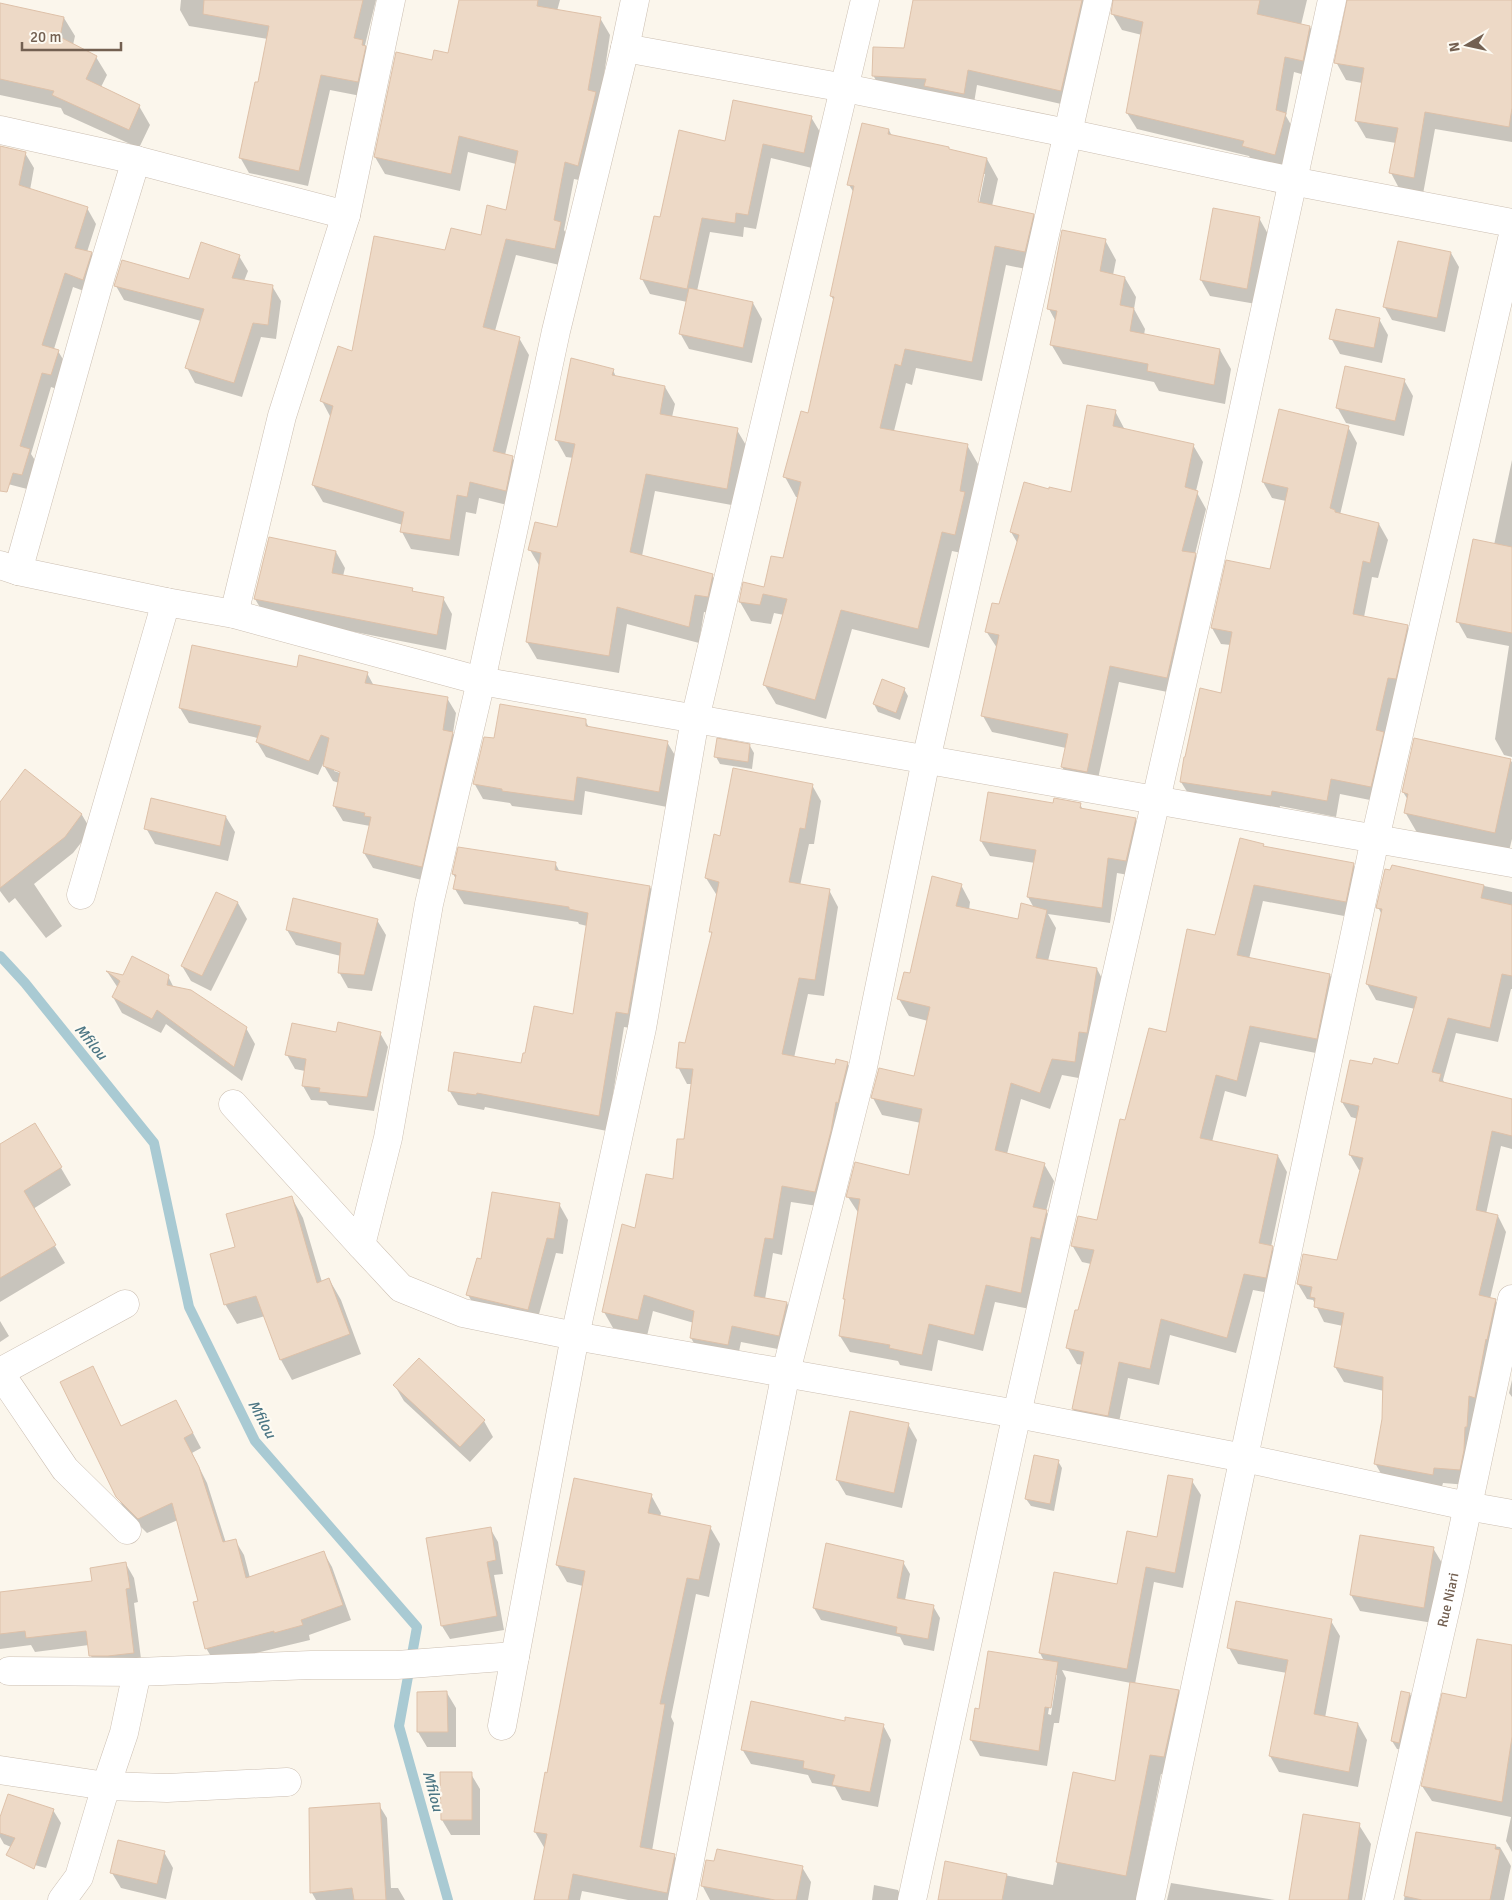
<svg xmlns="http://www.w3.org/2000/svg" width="1512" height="1900" viewBox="0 0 1512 1900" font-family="Signika,sans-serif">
  <rect width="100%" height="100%" fill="#fbf6ec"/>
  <path fill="#0003" fill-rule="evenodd" d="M181,0h195l-11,45 6,11 -5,41 -36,-7 -22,96 -59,-13 -9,-16 19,-73 9,-45 -79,-13 -9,-16z
    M460,0h100l-3,11 43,7 10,17 -22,147 -14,-3 -10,51 6,10 -6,26 -48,-11 -21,76 24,7 10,17 -24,100 7,2 10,17 -7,33 -36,-9 -3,16 -10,-2 -7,44 -48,-7 -9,-17 1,-7 -80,-23 -10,-17 18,-67 -9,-17 31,-49 93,-101 36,-14 25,-26 9,-47 -48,-12 -8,39 -75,-17 -10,-17 58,-96 16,-6z
    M915,0h392l-6,25 9,2 9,16 -7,34 -18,-5 -8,44 8,14 -10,40 -31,-8 -4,-6 -112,-27 -10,-16 15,-78 -20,-5 -10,-17 2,-11 -2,-1h-10l-32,105 -93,-21 -4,24 -91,-18 -9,-16 32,-26z
    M1348,0h164v142l-77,-13 -12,65 -23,-4 -9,-17 5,-30 -30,-5 -10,-17 6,-38 -16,-3 -10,-18z
    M0,4l64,14 11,18 -2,9 23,12 11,18 -6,12 38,19 11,19 -11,23 -75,-34 -3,-6 -61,-13z
    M811,117l9,15 -8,36 -41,-10 -15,71 -12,-2 -1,10 -33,-5 -13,59 56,12 9,16 -10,44 -63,-14 -9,-16 7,-31 -37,-8 -8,-15 19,-60 65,-77z
    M889,130l3,6 95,23 11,20 -6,27 41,9 11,19 -8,37 -30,-6 -24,116 -66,-13 -4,17 -6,-2 -12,48 73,14 11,19 -12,90 -14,-3 -23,97 -77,-19 -26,90 -50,-15 -12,-20 20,-69 -10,-2 -3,11 -20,-3 -11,-19 25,-13 19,-29 15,-63h-3l-11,-20 24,-62 26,-113 -4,-6 23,-103 -5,-8zM983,174h2l-7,34h-2z
    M0,147l25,6 9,15 -4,22 57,18 9,16 -9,28 4,1 9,16 -8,25 -19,-7 -19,62 4,2 9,15 -7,24 -9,-3 -20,67 7,11 -7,25 -31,-8z
    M1259,218l9,16 -12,70 -46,-8 -9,-16z
    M1105,240l11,20 -3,15 12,3 11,19 -2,12 11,20 -1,6 76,15 11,19 -6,35 -66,-13 -5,-9 -91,-18 -12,-20 5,-22 -7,-13z
    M1451,253l8,14 -14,65 -53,-12 -8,-14z
    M239,256l9,15 -4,10 28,5 9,15 -5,38 -15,-2 -19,60 -47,-14 -8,-15 14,-47 -77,-21 -8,-14 74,-6z
    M1379,319l9,16 -6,28 -42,-9 -9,-16z
    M613,370l3,7 49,10 10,17 -3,13 65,13 10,17 -10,59 -82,-15 -13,65 70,19 10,17 -5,22 -13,-2 -5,31 -72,-19 -8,49 -82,-14 -10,-17 13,-75 -10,-17 28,-22 16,-70 -8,-1 -10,-18z
    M1404,380l9,16 -9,40 -58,-13 -9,-16z
    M1115,411l10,19 68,15 10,17 -7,29 10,18 -11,45 9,17 -27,123 -58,-12 -23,106 -24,-4 -10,-17 4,-19 -74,-16 -9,-16 14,-68 -11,-17 14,-25 18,-62 -7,-12 39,-41 22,2z
    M1348,427l9,16 -17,72 39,9 9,16 -10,38 -6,-1 -8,40 43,9 9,16 -36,160 -40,-8 -4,23 -56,-11 -1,5 -88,-13 -10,-16 41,-88 9,-49 -10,-1 -9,-16 59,-57 15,-70 -14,-3 -9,-16z
    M1512,460v297l-8,-2 -9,-16 14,-93 -42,-8 -9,-16 36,-77z
    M336,552l9,16 -2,8 69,13 2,4 29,5 9,16 -6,36 -182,-36 -9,-15z
    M298,668l69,5 7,13 73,12 9,15 -3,20 8,15 -31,134 -57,-14 -9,-15 6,-27 -27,-5 -9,-15 5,-23 -6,-2 -10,-17 -5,11 -52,-18 -9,-15 1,-4 -69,-15 -9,-15zM334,768l12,7 -12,-4z
    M904,689l4,7 -8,24 -22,-8 -4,-8z
    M585,721l4,6 78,15 9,15 -9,50 -82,-16 -3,24 -70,-9 -2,-3 -27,-4 -9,-16 21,-43z
    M750,746l4,7 -2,16 -32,-5 -4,-7z
    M1510,760l2,2v77l-4,16 -89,-19 -14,-24 3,-12 -5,-8z
    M25,771l57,44 9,15 -18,23 -39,31 28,42 -16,12 -31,-40 -6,5 -9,-12v-81z
    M812,785l9,16 -7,43h-5l-9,42 29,4 9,17 -14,89 -16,-2 -14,64 42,8 11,-3 10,16 -33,128 -33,-5 -9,53 -9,-2 -8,46 22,4 9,17 -8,31 -47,-9 -4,19 -37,-7 -9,-16 3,-15 -41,-12 -6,25 -34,-8 -9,-16 32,-83 38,-48 11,-40 7,-57h-5l-9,-17 8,-23 27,-108 -3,-5 8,-36 -2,-1 -10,-16 15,-41z
    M1054,804h26l3,6 52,9 9,16 -10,41 -17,-3 -7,50 -62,-9 8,14 -8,33 49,8 9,17 -22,93 -22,-4 -12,34 -29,-10 -14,55 37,10 10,17 -8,30 10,17 -26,81 -35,-7 -12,49 -45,-11 -6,31 -32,-6 -2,-4 -48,-9 -10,-16 6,-34 -2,-4 15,-84 -11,-17 62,-21 11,-53 -39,-8 -9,-17 42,-21 13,-56 -19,-5 -10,-17 62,-114 9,17 -1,8 50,10 15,-12 -6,-11 7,-34 -45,-7 -9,-15z
    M226,817l9,15 -7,29 -73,-17 -9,-16z
    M1263,845l2,3 88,16 10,17 -8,37 -92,-17 -14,58 81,16 9,17 -13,63 -66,-13 -14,55 -21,-6 -13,51 66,14 9,16 -16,75 10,17 -6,30 -22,-4 -17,63 -66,-18 -11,50 -31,-7 -11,54 -34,-7 -10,-16 10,-44 -6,-1 -10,-17 12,-35 12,-48 -9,-2 -10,-17 26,-23 28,-100 41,-88z
    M555,863l5,9 90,15 8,15 -21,127 -13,-2 -17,104 -122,-24 -1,3 -26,-5 -9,-15 73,-25 52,-49 13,-90 -8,-2 -1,-2 -114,-18 -9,-15 1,-10 -3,-5z
    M1392,866l120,26v97h-1l-13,53 -42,-9 -13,47 2,4 67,17v48l-11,-3 -15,68 12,2 8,16 -16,67 5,1 9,15 -36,170 -25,-2 -2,7 -57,-11 -9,-16 8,-44 1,-28 -40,-9 -9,-15 8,-41 -19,-4 -11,-22 -6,-1 -9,-15 40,-23 23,-91h-2l-9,-15 8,-36 -7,-2 -9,-15 31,-36 26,-1 16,-56 -39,-9 -9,-16 15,-69 -4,-8z
    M216,893l22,10 9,16 -36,72 -20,-10 -9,-15z
    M377,920l9,15 -14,56 -24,-3 -9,-16 2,-16 -45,-11 -9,-15z
    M108,973l16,3h44l6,12 72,40 9,16 -13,37 -76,-57 -5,9 -39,-20 -9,-16 5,-9z
    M337,1033h43l8,14 -14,64 -45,-6 -3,-4 -15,-1 -8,-14 2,-15 -10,-2 -8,-14z
    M0,1165l61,3 10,17 -38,24 32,54 -65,39z
    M292,1198l11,20 19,64 7,-3 12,21 20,54 -69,26 -11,-20 -16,-44 -28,8 -12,-20 12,-56z
    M559,1204l9,16 -5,34 -7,-1 -20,72 -59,-15 -9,-15 14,-34z
    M0,1321l9,15 -9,6z
    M419,1360l65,61 9,16 -23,25 -66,-61 -9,-15z
    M1512,1380v17l-3,-4z
    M184,1416l17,32 -9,5 15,30 19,60 9,-3 9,15 6,23 74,-25 8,14 19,53 -42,15 1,5 -95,23 -9,-15 -6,-46 -22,-82 -31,13 -21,-21 -9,-16 4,-69z
    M908,1424l9,16 -15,68 -56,-13 -9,-15z
    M1058,1461l4,7 -8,43 -23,-5 -5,-7z
    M1192,1481l9,14 -18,93 -29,-6 -19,102 43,7 11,20 -14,65 -14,-2 -21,107 9,17v2h-210l7,-37 107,22 21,-111 42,8 15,-99 -69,-13 4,8 -7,45h-5l-7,43 -67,-10 -9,-16 5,-31 4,1 64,-49 -4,-8 78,-67 40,-48zM1055,1675h2l-6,40 -3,-1z
    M651,1495l10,18 -1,4 50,10 10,17 -11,53 -13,-3 -25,123 3,6 -22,128 22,4 10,17 -5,28h-51l-46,-9 -2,9h-42l7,-51 -10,-17 13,-58 35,-188 -16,-4 -10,-17z
    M490,1528l8,14 5,32 -9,1 10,55 -54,9 -8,-13 -15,-87z
    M1361,1537l72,11 9,15 -9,60 -73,-12 -9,-16z
    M903,1562l7,12 -5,26 28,6 7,12 -6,33 -30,-6 -4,-8 -79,-17 -7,-12z
    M126,1564l8,14 4,24 -4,1 8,64 -43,3 -8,-14 -2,-11 -54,7 -4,-7 -31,4v-55l93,-12z
    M1331,1621l9,15 -15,82 33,6 9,16 -9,47 -79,-15 -9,-16 17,-83 -49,-9 -9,-16z
    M1512,1646v206l-6,-11 5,-24 -79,-16 -10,-15 45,-87z
    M447,1693l9,15v39h-29l-9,-15z
    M1410,1694l4,7 -11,49 -6,-1 -5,-8z
    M846,1722l37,3 8,15 -13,67 -36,-7 -7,-13 -23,-4 -4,-8 -57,-11 -9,-15z
    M471,1774l9,15v46h-29l-9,-15z
    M379,1805l8,13 4,70h7l7,12h-89l-4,-7 -2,-84z
    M53,1810l8,13 -15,45 -27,-7 -8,-14 -7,-3 -4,-7v-17z
    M1359,1825l12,19 -9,56h-72z
    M1417,1834l83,13 11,19 -7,34h-100z
    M164,1852l9,16 -7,31 -45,-11 -9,-15z
    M802,1867l9,15 -3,18h-98l-8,-15z
    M1171,1883l104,17h-108z
    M874,1885l24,5 5,10h-31z"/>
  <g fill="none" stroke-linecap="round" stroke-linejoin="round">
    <path stroke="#a9cad3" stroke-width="10" d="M0,956l25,27 129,160 35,164 66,134 162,186 -18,99 49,174"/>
  </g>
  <path fill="#edd9c6" stroke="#dec1a9" d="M204,0h159l-9,38 9,2 -1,5 4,1 -8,36 -37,-7 -22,96 -60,-13 16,-76h3l11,-56 -66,-12z
    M459,0h79l-1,6 64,11 -13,73 8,2 -18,74 -13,-4 -11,58 7,2 -6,27 -49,-10 -23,88 37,10 -27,114 20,5 -7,35 -36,-9 -3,15 -10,-2 -7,45 -50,-8 4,-20 -92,-27 21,-79 -13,-5 18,-55 14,5 22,-115 71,14 6,-22 30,7 6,-30 19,5 12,-59 -59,-15 -8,38 -77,-17 22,-105 36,8 2,-10 14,3z
    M913,0h169l-21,91 -93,-21 -4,24 -40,-8 2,-7 -54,-3 1,-29 31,1z
    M1113,0h147l-3,14 53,12 -7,35 -18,-4 -9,53 10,3 -11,42 -33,-9 2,-5 -118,-28 17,-91 -32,-8z
    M1347,0h165v108l-3,19 -84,-15 -11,66 -25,-5 9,-45 -43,-7 9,-53 -30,-5z
    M0,3l64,14 -4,20 37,19 -11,23 54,26 -11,25 -77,-35 2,-4 -54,-12z
    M733,100l79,16 -8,37 -41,-9 -15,71 -12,-2 -1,10 -33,-5 -15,71 -47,-10 14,-63 6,1 19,-87 46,11z
    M862,123l27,6 -1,5 61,13v2l38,9 -9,44 56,12 -9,38 -30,-6 -23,116 -67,-13 -4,17 -6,-2 -15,64 88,16 -8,47 5,1 -10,43 -13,-3 -24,97 -77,-19 -26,90 -52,-15 24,-86 -24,-5 -3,11 -21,-3 4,-20 21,5 7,-31 12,2 18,-76 -18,-5 18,-66 7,2 26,-116 -4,-1 24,-110 -7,-1z
    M0,146l26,6 -7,33 69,22 -13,41 17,4 -9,28 -18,-7 -23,72 17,5 -8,25 -9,-2 -22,73 10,3 -8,26 -9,-2 -6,19 -7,-1z
    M1213,208l47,9 -13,72 -47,-9z
    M1062,230l44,9 -6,32 25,6 -5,28 14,3 -4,23 90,18 -6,36 -67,-14 1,-7 -98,-19 7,-34 -10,-2z
    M1398,241l53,11 -14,66 -54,-11z
    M201,242l39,13 -8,23 41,7 -5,40 -15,-2 -19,60 -49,-15 19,-59 -90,-23 8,-26 67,19z
    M689,288l64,14 -10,46 -64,-14z
    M1336,309l44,9 -6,30 -45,-9z
    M571,358l43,11 -2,6 53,11 -5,28 78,14 -11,61 -81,-15 -16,78 83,22 -5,23 -13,-2 -6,32 -72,-20 -8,49 -83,-14 15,-89 -13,-3 7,-28 22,5 18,-83 -20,-4z
    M1345,366l60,13 -10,42 -59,-13z
    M1087,405l29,5 -3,16 81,18 -9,43 13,4 -16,60 14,2 -29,125 -57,-12 -23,106 -26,-5 7,-33 -87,-18 18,-81 -14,-3 7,-29 7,1 20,-69 -9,-3 14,-50 25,7v-2l22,5z
    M1279,409l70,17 -19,82 5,2v2l44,11 -9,40 -7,-2 -10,53 55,11 -12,54 -8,-1 -12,52 8,2 -13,55 -40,-8 -4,22 -55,-10 -1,5 -91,-14 4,-25h1l15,-69 21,5 11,-61 -21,-4 15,-68 44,9 18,-81 -26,-6z
    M269,537l67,14 -4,22 81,15 -1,3 32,6 -7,38 -183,-36z
    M1473,539l39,8v86l-56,-11z
    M192,645l105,22 2,-12 69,17 -3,11 83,14 -5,33 10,2 -31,135 -59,-14 8,-36 -7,-1 1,-3 -32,-7 7,-34 -17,-6 6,-28 -8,-3 -12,26 -53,-19 5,-16 -82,-18z
    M882,679l23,9 -9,25 -23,-9z
    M500,704l86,15v7l82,15 -9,51 -82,-15 -3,24 -72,-10v-2l-29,-5 11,-47 10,1z
    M717,738l33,6 -2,18 -34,-5z
    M1414,738l97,21 -16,74 -91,-20 4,-19 -6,-2z
    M733,768l80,16 -8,45 -5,-1 -11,54 41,7 -15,91 -16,-2 -17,76 53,10 1,-5 12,3 -10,41 -2,-1 -5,29 -16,61 -33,-6 -9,53 -8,-1 -11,58 33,6 -8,34 -47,-10 -4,19 -38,-7 4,-27 -50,-16 -6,25 -36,-8 20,-88 13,4 11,-54 27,5 4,-40h7l9,-70 -17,-1 3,-26 6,1 27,-111h-3l10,-50 -14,-4 9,-44 6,2z
    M25,769l57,45 -17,23 -65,51v-86z
    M988,792l65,11 1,-5 27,5 -1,5 56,10 -10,43 -18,-3 -6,50 -75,-11 9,-47 -56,-9z
    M151,798l75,18 -6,30 -76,-17z
    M1240,838l24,6 -1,2 91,17 -8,39 -92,-17 -17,70 93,19 -13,65 -67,-13 -13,55 -21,-6 -16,63 78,17 -19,88 14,3 -7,32 -22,-4 -17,64 -66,-19 -11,50 -31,-7 -11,54 -36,-7 12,-57 -18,-4 9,-38h3l16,-60 -23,-4 7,-30 19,4 23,-101 5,1 24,-92 17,4 21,-103 28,6z
    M458,847l98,15 -1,8 95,16 -22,128 -12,-2 -17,104 -122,-23 -1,2 -28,-4 6,-39 67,11 2,-10h2l9,-47 39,8 15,-101 -19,-4v-2l-116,-18 3,-14 -4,-1z
    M1392,865l92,20 -3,13 31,7v71l-10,-2 -12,54 -42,-10 -16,54 9,2 -2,7 73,18v37l-20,-5 -16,79 22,5 -19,80 17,4 -9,41 -1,-1 -11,59 -6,-2 -2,31h-2l-1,23 -4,20 -26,-2 -1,7 -59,-11 8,-45 1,-42 -49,-10 10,-54 -30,-6 1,-9 -5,-1 2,-10 -15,-3 6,-30 34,6 26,-102 -14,-3 10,-49 -18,-4 9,-42 22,4 2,-6 24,6 19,-67 -51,-13 16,-75 -6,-1 9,-39 5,1z
    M932,876l30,8 -6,22 62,13 3,-16 26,7 -11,48 61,10 -10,65 -8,-1 -4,30 -23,-3 -12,34 -29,-10 -16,67 50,13 -12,44 14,3 -7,29 -9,-2 -10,56 -35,-8 -12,50 -45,-11 -7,31 -33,-7 1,-3 -51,-9 6,-37h-2l17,-100 -14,-2 9,-35 54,13 13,-66 -51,-11 8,-30 35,8 16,-69 -33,-8 7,-27 6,1z
    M216,892l22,10 -36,74 -21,-10z
    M293,898l85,21 -14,56 -26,-2 3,-30 -55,-13z
    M132,956l37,19 -2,10 24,5 56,37 -13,40 -77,-57 -5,9 -40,-22 8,-16 -14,-10 17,4z
    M338,1022l43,10 -14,65 -48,-5 1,-4 -18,-2 4,-27 -21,-4 7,-32 44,9z
    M35,1123l27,44 -38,24 32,54 -56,33v-134z
    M492,1192l68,11 -6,36 -7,-1 -19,72 -62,-15 11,-37 4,1z
    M292,1196l25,87 12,-5 21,56 -70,26 -24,-64 -32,9 -14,-51 25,-7 -9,-33z
    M419,1358l66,62 -25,27 -67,-62z
    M93,1366l28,60 55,-26 17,33 -9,5 15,29 24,75 13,-3 10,39 78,-27 19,54 -42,15 2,5 -29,8v-2l-69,18 -12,-47 5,-1 -26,-98 -34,16 -22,-22 -56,-115z
    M850,1411l59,12 -15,70 -58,-13z
    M1034,1455l25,5 -9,44 -25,-5z
    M1168,1475l25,4 -18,94 -29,-6 -19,102 -88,-16 15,-81 63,12 10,-53 30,6z
    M574,1478l78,16 -4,19 63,13 -12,54 -12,-2 -27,126h5l-25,143 35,7 -8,39 -94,-19 -5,26h-34l13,-66 -13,-2 11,-60 2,1 38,-202 -29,-6z
    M491,1527l5,33 -9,2 10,54 -56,10 -15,-88z
    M1360,1535l74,12 -10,61 -74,-13z
    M826,1543l78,18 -7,37 37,7 -6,34 -32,-6 1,-6 -84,-19z
    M126,1562l4,26 -4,1 8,64 -26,3h-19l-3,-25 -60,7 -1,-7 -25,3v-42l92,-11 -2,-13z
    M1236,1601l96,18 -18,95 44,9 -9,49 -80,-16 19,-96 -61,-12z
    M1477,1639l35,6v92l-10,65 -81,-16 21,-93 24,5z
    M988,1651l70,11 -7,46 -6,-1 -6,44 -69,-11 5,-32 4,1z
    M1130,1682l49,8 -15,67 -14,-2 -24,121 -70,-14 17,-90 42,9z
    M447,1691l1,41h-31v-40z
    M1401,1691l9,2 -11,50 -8,-2z
    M751,1701l94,20v-4l39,7 -14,68 -38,-7 3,-10 -32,-7 1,-7 -63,-11z
    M440,1772h32v48h-31z
    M8,1794l46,15 -20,60 -28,-14 9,-17 -15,-5v-16z
    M380,1803l6,97h-32l-2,-12 -42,5 -1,-85z
    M1303,1814l57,9 -12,77h-59z
    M1416,1832l80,13 -1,4 5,1 -10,50h-68l-18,-4z
    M118,1840l47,11 -8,33 -47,-11z
    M717,1849l86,17 -7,34h-21l-74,-14 5,-26 8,1z
    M945,1861l62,13 -5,26h-64z"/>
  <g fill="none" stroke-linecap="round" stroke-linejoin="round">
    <g stroke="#ccbfb2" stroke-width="29">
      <g id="street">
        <path d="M625,48l220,40 222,45 225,48 220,42"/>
        <path d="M0,130l136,30 210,55"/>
        <path d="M0,565l18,6 148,31 68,12 247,67 1031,182"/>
        <path d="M18,571l83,-296 35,-115"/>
        <path d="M234,614l48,-198 64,-201 45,-215"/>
        <path d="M81,895l85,-293"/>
        <path d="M233,1104l128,141 27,-107 41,-234 52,-223 75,-350 69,-283 10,-48"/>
        <path d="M361,1245l40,43 62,25 112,23 442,78 227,44 223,48 45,8"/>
        <path d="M0,1372l125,-68"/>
        <path d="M0,1373l65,96 62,61"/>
        <path d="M9,1671l128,1 174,-7h86l118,-9"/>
        <path d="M502,1726l73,-390 67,-308 53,-309 170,-719"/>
        <path d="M0,1770l106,16 61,2 120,-6"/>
        <path d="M62,1900l17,-23 27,-91 18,-53 13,-61"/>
        <path d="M682,1900l104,-528 77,-305 63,-307 172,-760"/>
        <path d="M912,1900l100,-464 215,-950 105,-486"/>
        <path d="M1150,1900l225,-1061 137,-600"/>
        <path id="s1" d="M1379,1900l71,-310 62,-291"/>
      </g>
    </g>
    <use href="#street" stroke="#fff" stroke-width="28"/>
  </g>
  <g text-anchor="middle" stroke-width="4.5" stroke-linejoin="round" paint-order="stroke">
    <g font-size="14" fill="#736051" stroke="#fdfaf2">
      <text dy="5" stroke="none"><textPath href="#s1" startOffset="308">Rue Niari</textPath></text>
    </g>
    <g font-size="15" font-style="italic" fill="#4c7684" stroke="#fdfaf2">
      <text transform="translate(91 1042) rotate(50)" y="5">Mfilou</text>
      <text transform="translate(262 1419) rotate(61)" y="5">Mfilou</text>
      <text transform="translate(433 1791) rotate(75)" y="5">Mfilou</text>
    </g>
  </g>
  <g transform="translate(1467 45) rotate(261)" stroke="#fdfaf2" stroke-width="4" paint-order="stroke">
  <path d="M0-4L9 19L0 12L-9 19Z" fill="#736051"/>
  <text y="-8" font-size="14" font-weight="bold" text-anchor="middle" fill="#736051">N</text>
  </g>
  <path d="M22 42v8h99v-8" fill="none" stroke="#736051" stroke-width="2.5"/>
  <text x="30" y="42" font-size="15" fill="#736051" stroke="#fdfaf2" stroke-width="4" paint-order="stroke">20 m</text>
</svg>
